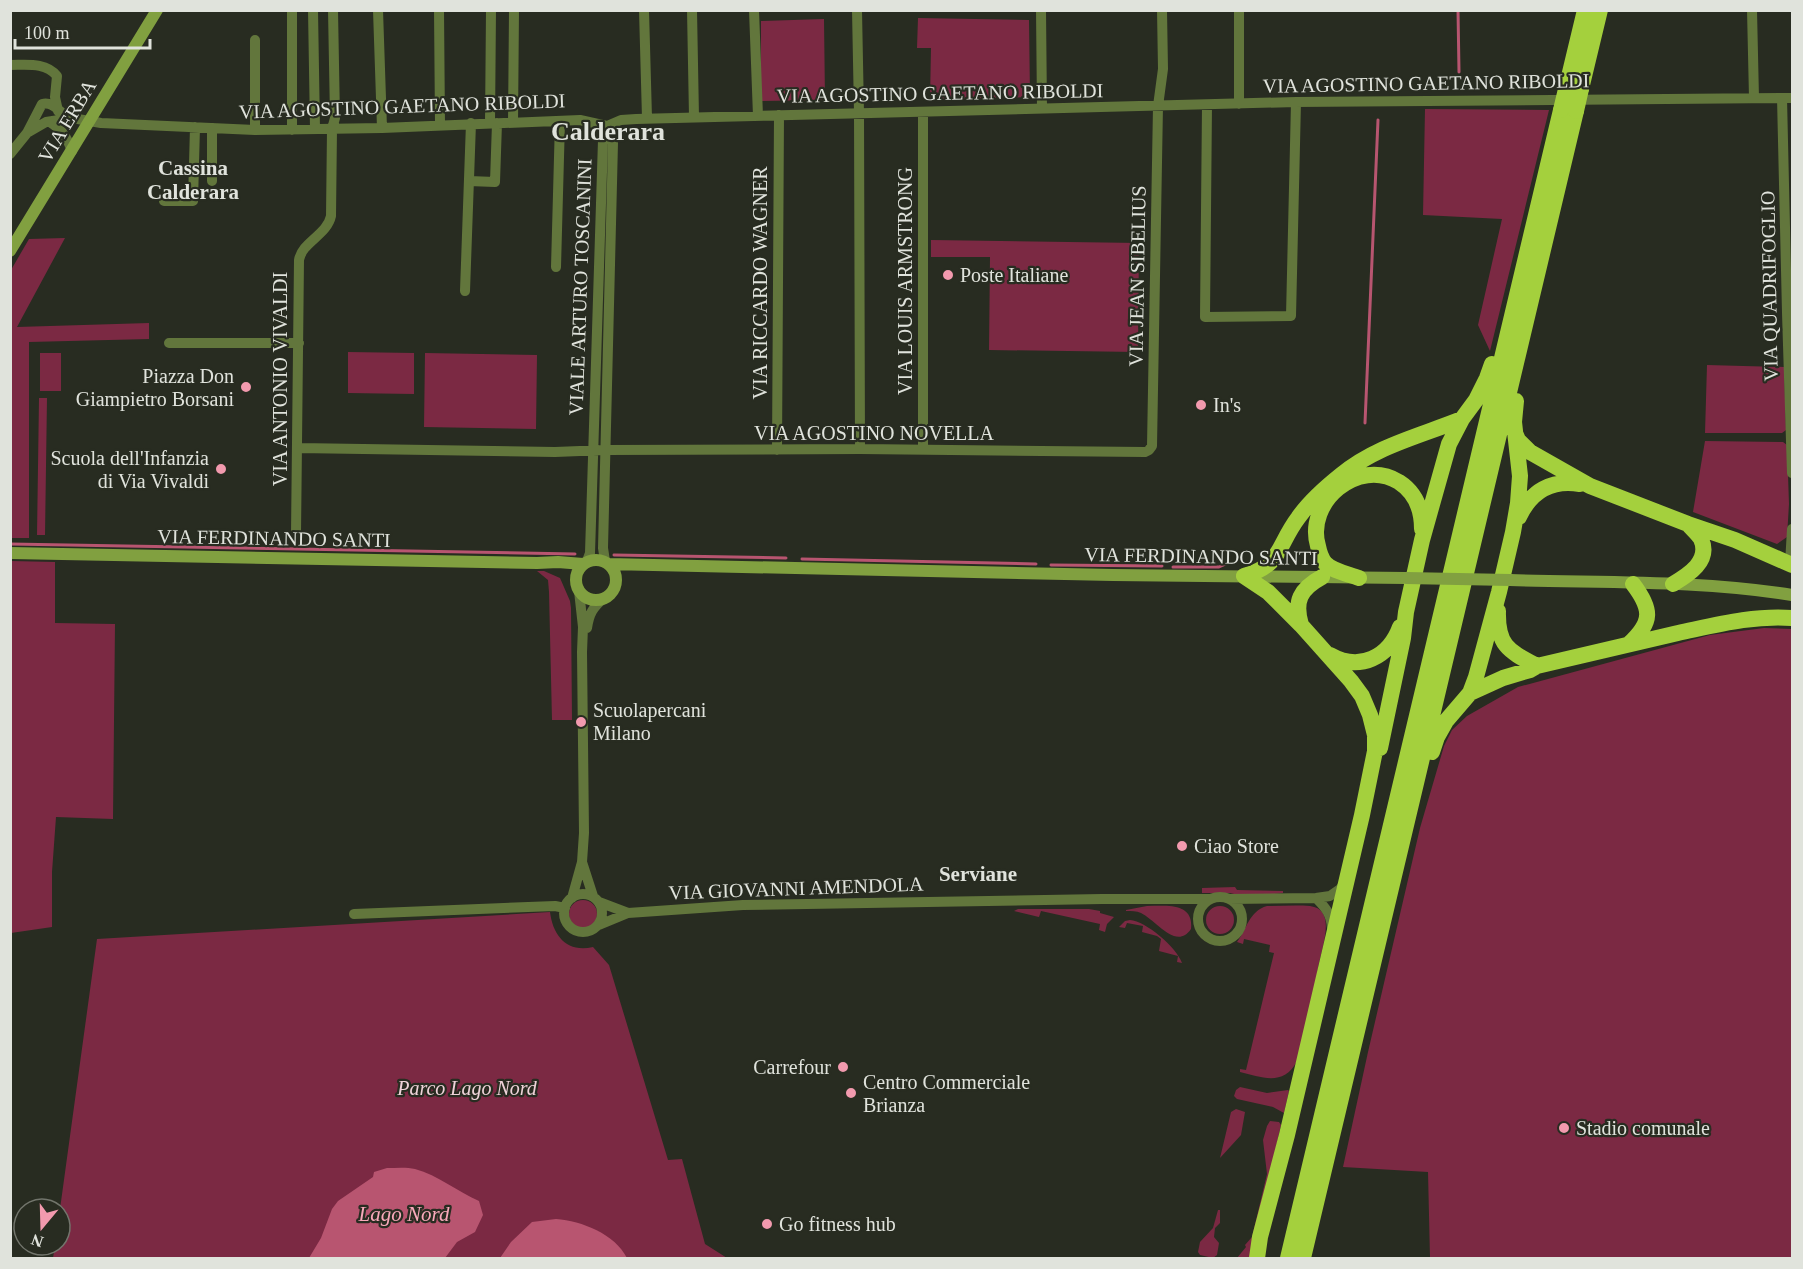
<svg xmlns="http://www.w3.org/2000/svg" width="1803" height="1269" viewBox="0 0 1803 1269" font-family="'Times New Roman',serif">
  <rect width="100%" height="100%" fill="#282c21"/>
  <path fill="#7b2943" d="M918,18l111,2 1,77 -100,3 1,-52h-14z
    M824,19l1,81 -64,1v-80z
    M1425,109l124,1 -59,241 -12,-26 24,-106 -79,-4z
    M65,238l-48,89 132,-4v16l-120,3v196h-18v-268l18,-31z
    M931,240l208,3 -1,109 -149,-2 1,-93h-59z
    M348,352l66,1v41l-66,-1z
    M40,353h21v38h-21z
    M425,353l112,2 -1,74 -112,-2z
    M1707,365l77,2 2,63 -4,3h-77z
    M39,398h8l-2,137h-8z
    M1705,441l78,1 4,3 2,59 -2,33 -10,7 -84,-32z
    M11,561l44,1v61l60,1 -2,195 -57,-2 -4,55v55l-41,6z
    M537,571h7l16,7 10,23 1,7 1,112h-20l-3,-128 -1,-12z
    M1764,628l28,1v629h-362l-2,-86 -85,-5 25,-115 52,-224 24,-82 8,-16 15,-14 51,-29 192,-52z
    M1235,887l2,3 46,1v2l-37,4 -16,-4h-28v-5z
    M569 914a14 14 0 1 1 28 0a14 14 0 1 1-28 0Z
    M1147,906c19,0 47,-4 44,23 -15,22 -35,-9 -50,-16 -5,-2 -9,-2 -15,-2v-1z
    M1267,906c14,0 29,-1 43,0 31,4 7,51 7,71l-20,84c-13,26 -36,16 -57,11v-3l6,1 28,-117 -5,-1 1,-7 -26,-6 -1,5 -6,-2c10,-13 12,-31 30,-36z
    M1206 920a14 14 0 1 1 28 0a14 14 0 1 1-28 0Z
    M1018,909h71l11,2v2l14,4 -7,7 -2,8 -6,-2 1,-6 -59,-13 -2,6 -25,-6z
    M550,912c3,24 17,41 43,35l16,18 59,195 14,-1 23,85 22,14h-674l2,-13h5v-36l37,-270z
    M1130,920c16,1 47,28 52,43l-5,-1 1,-6 -19,-5 2,-12 -4,-3 -15,-4 1,-6 -16,-3 -2,5 -6,-1 6,-6z
    M1240,1087l27,6 21,-3 1,1 -5,22 -11,-6 -36,-8 -3,-3 2,-6z
    M1236,1109l9,3 -4,23 -21,23 11,-46z
    M1270,1121l9,1 2,3 -30,133h-14l9,-11 -1,-2 7,-8 15,-63 -4,-34 4,-14z
    M1218,1210h2v13l-5,5 -1,9 5,6 -2,12 -4,3 -13,-3 -2,-3 2,-10 13,-14z"/>
  <path fill="#b85570" d="M387,1168c9,0 20,-1 28,1 23,6 43,23 64,32l4,14 -8,17 -18,10 -12,16h-136l12,-20 11,-29 6,-8 35,-24 1,-5z
    M556,1219c26,2 59,15 71,39h-127l11,-16 21,-20z"/>
  <g fill="none" stroke-linecap="round" stroke-linejoin="round">
    <path stroke="#b85570" stroke-width="3" d="M1458,10l1,62
      M1365,423l13,-303
      M10,544l565,10
      M614,555l172,3
      M802,559l234,5
      M1051,565l111,1
      M1173,567h46l9,-4"/>
    <path stroke="#62763c" stroke-width="10" d="M292,10v120
      M313,10l2,119
      M378,10l4,118
      M439,10l1,115
      M644,10l3,108
      M692,10l2,107
      M754,10l4,106
      M857,10l2,103 1,336
      M1041,10l1,99
      M1239,10v94
      M1752,10l2,88
      M255,40v90
      M10,65c17,0 36,-3 47,11l-2,21 3,14
      M1782,98l5,215 5,160
      M1207,105l-2,212 86,-1 5,-214
      M923,112v338
      M50,122c12,8 17,15 22,29
      M490,123l1,-113
      M513,123l1,-113
      M27,133l19,-11 26,-4 29,5 154,7 127,-2 198,-8 27,6 14,-6 15,-1 660,-17 496,-4
      M10,154l17,-21 15,-29c12,-3 17,9 28,14
      M212,181v-53
      M469,181l26,1 2,-59
      M164,201h29l2,-74
      M556,267l4,-146
      M465,291l6,-168
      M169,343h130
      M298,448l257,4 50,-2 255,-1 285,3 4,-2 3,-4 6,-340 5,-37 -1,-59
      M777,450l2,-335
      M296,534l3,-274c3,-18 28,-25 32,-44l1,-87 3,-11 -2,-108
      M587,561l3,-8 13,-413 4,-14
      M605,561l-2,-13 10,-405 -5,-16
      M1790,564l2,-35
      M587,628c2,-14 6,-21 16,-29
      M582,862l11,34
      M564 913a19 19 0 1 1 38 0a19 19 0 1 1-38 0Z
      M1198 919a22 22 0 1 1 44 0a22 22 0 1 1-44 0Z
      M572,898l10,-36 2,-29 -2,-181 1,-25 -4,-36
      M1316,898c10,10 15,16 16,30
      M1229,899l87,-1 14,-2 10,-7 4,-5
      M599,902l29,11
      M354,914l201,-8 10,2
      M599,925l29,-12 115,-8 359,-6h109"/>
    <path stroke="#81a040" stroke-width="12" d="M10,251l147,-241
      M10,553l527,10 21,-1 25,2
      M576 580a20 20 0 1 1 40 0a20 20 0 1 1-40 0Z
      M609,564l504,11 293,3
      M1510,580c93,3 191,0 282,15"/>
    <path stroke="#a4d03d" stroke-width="16" d="M1566,89l19,-79
      M1581,89l19,-79
      M1515,433l3,7 12,12 60,34 98,38 47,16 57,25
      M1519,517c12,-26 32,-38 61,-33
      M1244,576l24,16 33,33 50,56 11,15 8,19 5,20v16l-13,64 -75,320 -27,102 -3,21
      M1244,576c38,-11 33,-30 54,-58 11,-16 28,-31 43,-43 35,-29 79,-39 121,-56
      M1359,578c-11,-4 -27,-7 -34,-15 -4,-5 -6,-12 -7,-17 -13,-44 40,-89 81,-64 17,11 23,27 23,47
      M1673,584c15,-9 38,-23 28,-45 -3,-5 -9,-10 -13,-15
      M1498,611c-1,35 11,40 39,55
      M1301,625c-7,-24 -1,-36 21,-48
      M1629,644c24,-22 23,-35 4,-60
      M1330,655c30,17 59,2 70,-28
      M1470,693l33,-15 27,-8 7,-4c47,-11 94,-22 141,-33 38,-8 75,-18 114,-15
      M1380,748l23,-110 3,-26 16,-72 27,-96 13,-25 14,-19 11,-22 5,-14
      M1432,752l5,-15 9,-16 24,-28 6,-16 23,-85 14,-60 5,-29 2,-27 -6,-54 2,-21
      M1288,1258l273,-1148
      M1303,1258l273,-1147"/>
    <path stroke="#81a040" stroke-width="12" d="M1406,578l104,2"/>
    <path stroke="#a4d03d" stroke-width="16" d="M1561,110l5,-21
      M1576,111l5,-22"/>
  </g>
  <g fill="#f29aae" stroke="#282c21" stroke-width="2">
    <circle cx="948" cy="275" r="6"/>
    <circle cx="246" cy="387" r="6"/>
    <circle cx="1201" cy="405" r="6"/>
    <circle cx="221" cy="469" r="6"/>
    <circle cx="581" cy="722" r="6"/>
    <circle cx="1182" cy="846" r="6"/>
    <circle cx="843" cy="1067" r="6"/>
    <circle cx="851" cy="1093" r="6"/>
    <circle cx="1564" cy="1128" r="6"/>
    <circle cx="767" cy="1224" r="6"/>
  </g>
  <g text-anchor="middle" stroke-width="4.5" stroke-linejoin="round" paint-order="stroke">
    <g font-size="20" fill="#e0e3dc" stroke="#282c21">
      <text transform="translate(1426 83) rotate(-1)" y="7">VIA AGOSTINO GAETANO RIBOLDI</text>
      <text transform="translate(940 93) rotate(-1)" y="7">VIA AGOSTINO GAETANO RIBOLDI</text>
      <text transform="translate(402 106) rotate(-2)" y="7">VIA AGOSTINO GAETANO RIBOLDI</text>
      <text transform="translate(67 121) rotate(-59)" y="7">VIA ERBA</text>
      <text transform="translate(1137 276) rotate(-89)" y="7">VIA JEAN SIBELIUS</text>
      <text transform="translate(905 281) rotate(-90)" y="7">VIA LOUIS ARMSTRONG</text>
      <text transform="translate(760 283) rotate(-90)" y="7">VIA RICCARDO WAGNER</text>
      <text transform="translate(1769 286) rotate(-91)" y="7">VIA QUADRIFOGLIO</text>
      <text transform="translate(580 287) rotate(-88)" y="7">VIALE ARTURO TOSCANINI</text>
      <text transform="translate(280 379) rotate(-90)" y="7">VIA ANTONIO VIVALDI</text>
      <text x="874" y="440">VIA AGOSTINO NOVELLA</text>
      <text transform="translate(274 538) rotate(1)" y="7">VIA FERDINANDO SANTI</text>
      <text transform="translate(1201 556) rotate(1)" y="7">VIA FERDINANDO SANTI</text>
      <text transform="translate(796 888) rotate(-2)" y="7">VIA GIOVANNI AMENDOLA</text>
    </g>
    <g font-size="20" fill="#e0e3dc" stroke="#282c21" text-anchor="start">
      <text x="960" y="282">Poste Italiane</text>
      <text x="234" y="383" text-anchor="end">Piazza Don<tspan x="234" dy="23">Giampietro Borsani</tspan></text>
      <text x="1213" y="412">In's</text>
      <text x="209" y="465" text-anchor="end">Scuola dell'Infanzia<tspan x="209" dy="23">di Via Vivaldi</tspan></text>
      <text x="593" y="717">Scuolapercani<tspan x="593" dy="23">Milano</tspan></text>
      <text x="1194" y="853">Ciao Store</text>
      <text x="831" y="1074" text-anchor="end">Carrefour</text>
      <text x="863" y="1089">Centro Commerciale<tspan x="863" dy="23">Brianza</tspan></text>
      <text x="1576" y="1135">Stadio comunale</text>
      <text x="779" y="1231">Go fitness hub</text>
    </g>
    <g font-size="20" font-style="italic" fill="#efd3d9" stroke="#282c21">
      <text x="467" y="1095">Parco Lago Nord</text>
    </g>
    <g font-size="21" font-weight="bold" fill="#e0e3dc" stroke="#282c21">
      <text x="193" y="175">Cassina<tspan x="193" dy="24">Calderara</tspan></text>
      <text x="978" y="881">Serviane</text>
    </g>
    <g font-size="21" font-style="italic" fill="#f9a9bb" stroke="#282c21">
      <text x="404" y="1221">Lago Nord</text>
    </g>
    <g font-size="26" font-weight="bold" fill="#e0e3dc" stroke="#282c21">
      <text x="608" y="140">Calderara</text>
    </g>
  </g>
  <rect width="1803" height="1269" fill="none" stroke="#e0e3dc" stroke-width="24"/>
  <g transform="translate(42 1227) rotate(199)"><circle r="28" fill="#282c21" stroke="#72756c" stroke-width="1.5"/>
  <path d="M0-4.5L10 22L0 15L-10 22Z" fill="#f29aae"/>
  <text y="-9" font-size="16" font-weight="bold" text-anchor="middle" fill="#e0e3dc">N</text>
  </g>
  <path d="M15 39v9h135v-9" fill="none" stroke="#e0e3dc" stroke-width="3"/>
  <text x="24" y="39" font-size="18" fill="#e0e3dc" stroke="#282c21" stroke-width="4.5" paint-order="stroke">100 m</text>
</svg>
